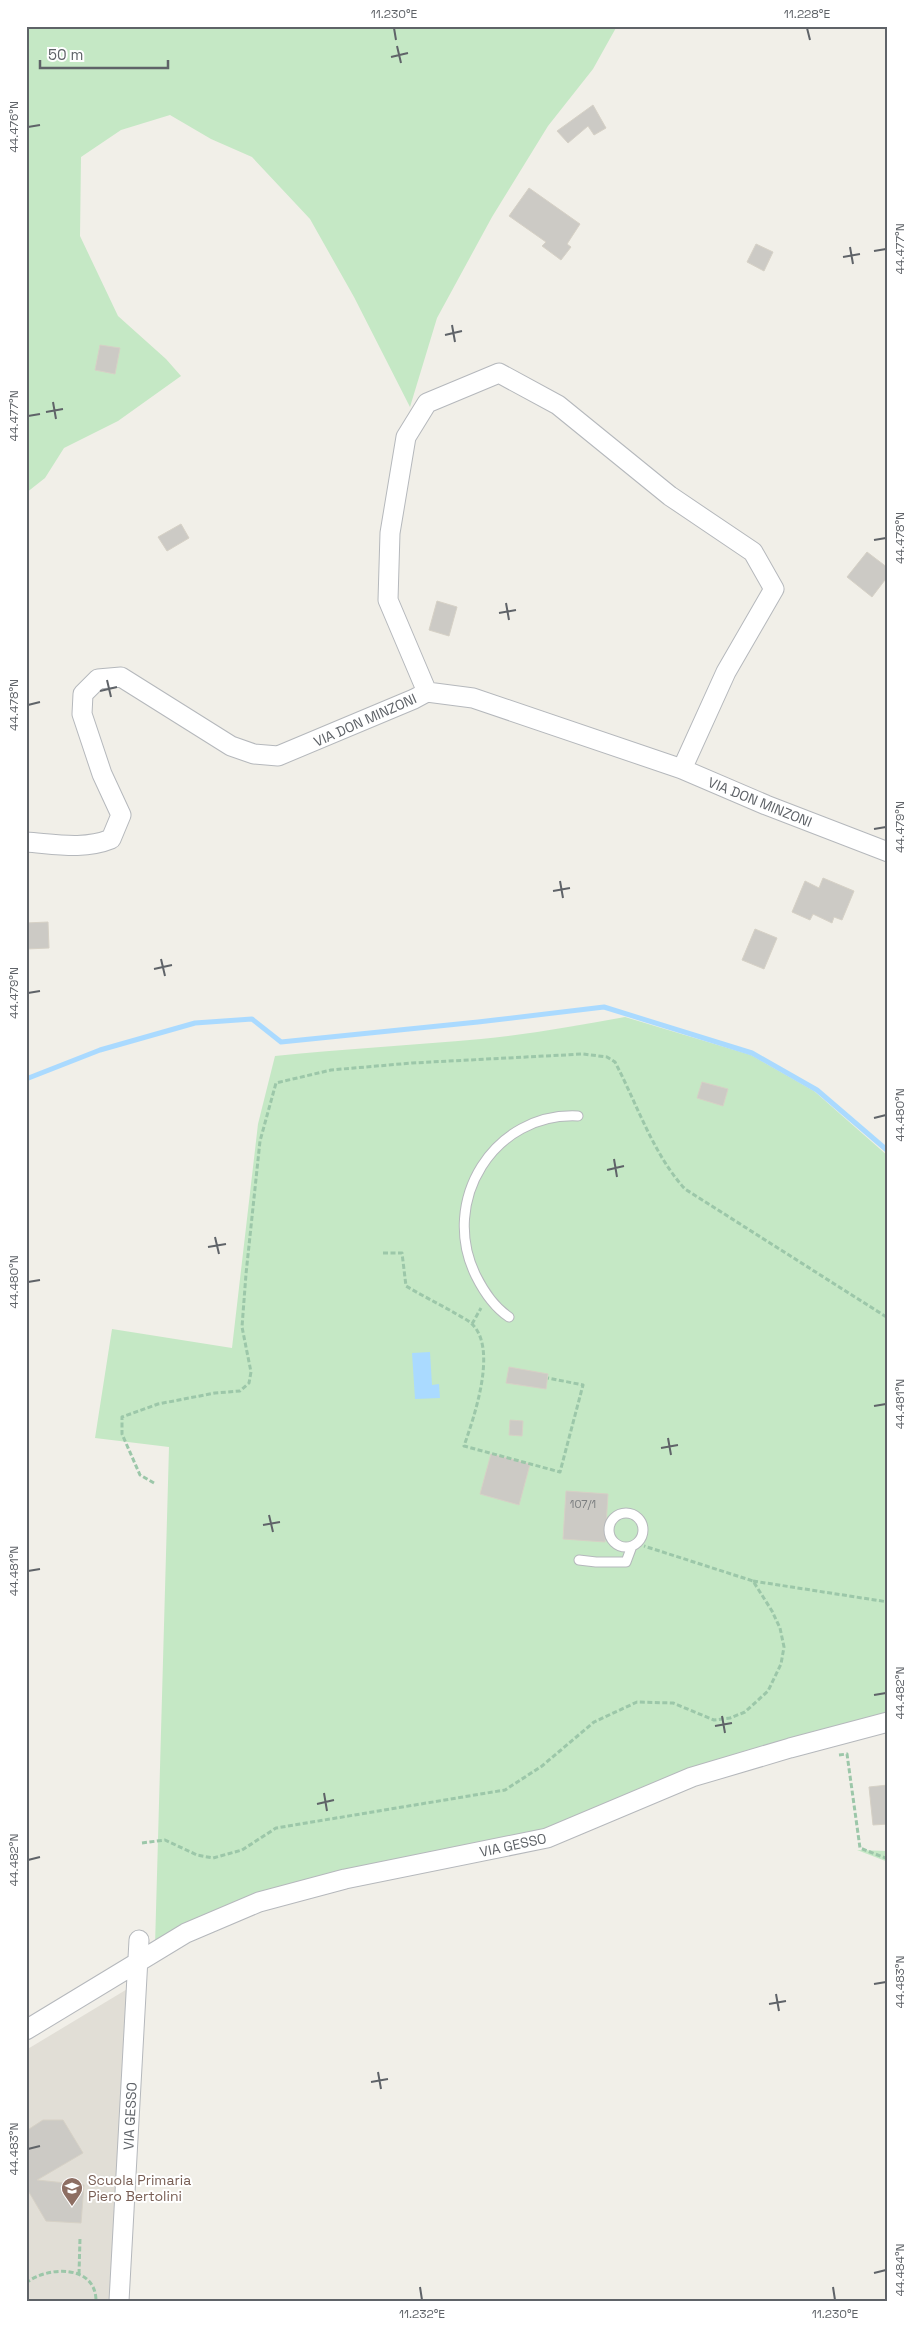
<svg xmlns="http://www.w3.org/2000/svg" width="914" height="2327" viewBox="0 0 914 2327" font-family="'Space Grotesk',sans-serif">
  <rect width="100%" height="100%" fill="#f1efe8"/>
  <path fill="#e1ded6" d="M134,1985l-24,316h-84v-251z"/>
  <path fill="#c5e8c5" d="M26,26h591l-24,43 -45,57 -56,91 -55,101 -27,89 -56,-110 -44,-78 -58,-62 -41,-18 -41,-24 -49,15 -40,27 -1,79 38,80 48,43 15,17 -63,45 -54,27 -19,30 -19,15z
    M625,1017l126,38 63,36 74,65v563l-159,48 -213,84 -209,38 -152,57 14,-499 -74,-9 17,-109 120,19 26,-224 17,-68c68,-7 137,-11 206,-17 48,-5 96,-13 144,-22z
    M857,1850l31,1v11z"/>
  <path fill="#aadaff" d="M430,1352l2,33 7,-1 1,14 -25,1 -3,-46z"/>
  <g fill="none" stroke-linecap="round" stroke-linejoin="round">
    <path stroke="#aadaff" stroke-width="5" d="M26,1079l74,-29 95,-27 57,-4 29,23 197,-20 126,-15 148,46 65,37 71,61"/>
  </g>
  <path fill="#cccac5" stroke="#d6d1c6" d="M593,105l13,23 -12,7 -6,-9 -20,17 -11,-12z
    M529,188l51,36 -13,20 4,3 -10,13 -19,-14 4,-4 -37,-26z
    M756,244l17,8 -9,19 -17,-9z
    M100,345l20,3 -5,26 -20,-4z
    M181,524l8,14 -22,13 -9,-14z
    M867,552l21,16v8l-16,21 -25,-20z
    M437,601l20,6 -8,29 -20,-6z
    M823,878l31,13 -12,29 -8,-3 -2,6 -19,-9 -3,6 -18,-8 13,-31 14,7z
    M48,922l1,26 -23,1v-26z
    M755,929l22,9 -13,31 -22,-9z
    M702,1082l26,7 -5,17 -26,-8z
    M509,1367l39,7 -2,15 -40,-6z
    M510,1420l13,1 -1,15 -13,-1z
    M491,1454l39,10 -11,41 -39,-11z
    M566,1491l42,3 -3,48 -42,-3z
    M888,1785v39l-15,1 -4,-38z
    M43,2120h20l20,33 -46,27 47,5 -3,38 -35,-2 -20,-34v-56z"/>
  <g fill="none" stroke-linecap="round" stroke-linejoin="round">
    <g stroke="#b5b8bc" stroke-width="11">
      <path id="service" d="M509,1317c-15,-10 -25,-25 -33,-41 -37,-75 18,-164 102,-160
        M609 1530a17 17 0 1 1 34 0a17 17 0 1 1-34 0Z
        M579,1560l17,2h30l6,-16"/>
    </g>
    <g stroke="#b5b8bc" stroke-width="21">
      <path id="minor" d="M427,692l-39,-92 2,-67 16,-96 21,-34 72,-30 59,32 112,91 83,56 21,37 -48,83 -44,97
        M26,842c29,2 58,8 85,-3l10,-24 -19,-41 -20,-60 1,-20 15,-15 23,-2 110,69 23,8 24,2 136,-57 13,-7 46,6 209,71 84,36 122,47
        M26,2030l160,-97 73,-31 86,-23 202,-41 145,-61 98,-29 98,-26
        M119,2301l20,-361"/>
    </g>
    <path stroke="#9cc7a9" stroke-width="3" stroke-dasharray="5 2.5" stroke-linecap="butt" d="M383,1253h19l4,33c15,9 31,17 47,26 6,4 14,7 19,12 26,25 2,93 -8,122l96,26 23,-87 -35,-7
      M472,1324l9,-16
      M154,1483l-14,-8 -18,-41v-17l36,-13 57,-11 25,-2 9,-8 2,-11 -9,-45 4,-53 14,-133 16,-58 55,-13 81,-7 171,-9 24,3 8,5c22,42 38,92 70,127l203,129
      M753,1581l135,21
      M839,1755l8,-1 13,94 28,11
      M142,1843l23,-3 32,15 16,3 29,-8 34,-22 229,-38 37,-24 52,-44 43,-20 36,1 41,17 16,-2 15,-6 23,-21 13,-27 3,-17 -4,-19 -8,-17 -19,-30 -109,-35
      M79,2274l1,-36
      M26,2283c21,-17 70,-19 70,18"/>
    <use href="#service" stroke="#fff" stroke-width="9"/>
    <use href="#minor" stroke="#fff" stroke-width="19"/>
  </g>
  <path fill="none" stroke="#5f6368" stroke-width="2" d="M394,28l2,12M807,28l3,12M397,46l4,17M391,57l17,-4M28,127l12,-2M850,247l3,17M874,251l12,-2M843,257l17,-3M452,325l3,17M445,335l17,-4M53,402l3,17M46,412l17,-3M28,416l12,-2M874,540l12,-2M506,603l3,17M499,613l17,-3M107,680l4,17M100,691l17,-4M28,705l12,-3M874,829l12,-2M560,881l3,17M553,891l17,-3M161,959l4,17M154,969l18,-4M28,993l12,-2M874,1118l12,-3M614,1159l3,18M607,1170l17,-4M215,1237l4,17M208,1247l18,-3M28,1282l12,-2M874,1406l12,-2M668,1438l3,17M661,1448l17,-3M269,1515l4,17M263,1525l17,-3M28,1571l12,-2M874,1695l12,-2M722,1716l3,17M715,1726l17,-3M324,1793l3,18M317,1804l17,-4M28,1860l12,-3M874,1984l12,-2M776,1994l3,17M769,2004l17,-3M378,2072l3,17M371,2082l17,-3M28,2149l12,-3M874,2273l12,-3M420,2287l2,13M833,2287l2,13"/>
  <defs>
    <g id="school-pin" transform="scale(1.125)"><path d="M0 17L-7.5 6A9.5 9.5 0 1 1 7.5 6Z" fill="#8d6e63" stroke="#fff"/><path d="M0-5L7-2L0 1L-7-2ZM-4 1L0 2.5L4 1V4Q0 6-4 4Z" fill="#fff"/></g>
  </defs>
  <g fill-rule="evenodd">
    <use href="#school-pin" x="72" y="2188"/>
  </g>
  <g text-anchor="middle" stroke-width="4" stroke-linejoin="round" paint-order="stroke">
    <g font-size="11" fill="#7a7d7f">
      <text x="583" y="1508">107/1</text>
    </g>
    <g font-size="14" fill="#5f6368" stroke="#fff">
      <text transform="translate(365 720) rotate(-24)" y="5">VIA DON MINZONI</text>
      <text transform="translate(760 802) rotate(22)" y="5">VIA DON MINZONI</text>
      <text transform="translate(513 1845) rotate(-12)" y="5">VIA GESSO</text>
      <text transform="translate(130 2116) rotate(-87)" y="5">VIA GESSO</text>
    </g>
    <g font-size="14" fill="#785e54" stroke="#fff" text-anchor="start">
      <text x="88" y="2185">Scuola Primaria<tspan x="88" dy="16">Piero Bertolini</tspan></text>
    </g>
  </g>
  <rect width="914" height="2327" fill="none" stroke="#ffffff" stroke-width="55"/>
  <path d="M40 60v8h128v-8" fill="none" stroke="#5f6368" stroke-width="2.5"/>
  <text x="48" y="60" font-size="15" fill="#5f6368" stroke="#ffffff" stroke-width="4" paint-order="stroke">50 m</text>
  <rect x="28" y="28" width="858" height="2272" fill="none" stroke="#5f6368" stroke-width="2"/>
  <g font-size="12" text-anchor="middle" fill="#5f6368">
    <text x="394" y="18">11.230°E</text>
    <text x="807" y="18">11.228°E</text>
    <text transform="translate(14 127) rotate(-90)" y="4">44.476°N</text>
    <text transform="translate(900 249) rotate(-90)" y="4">44.477°N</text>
    <text transform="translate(14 416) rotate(-90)" y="4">44.477°N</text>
    <text transform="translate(900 538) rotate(-90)" y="4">44.478°N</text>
    <text transform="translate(14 705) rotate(-90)" y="4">44.478°N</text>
    <text transform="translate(900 827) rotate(-90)" y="4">44.479°N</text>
    <text transform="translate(14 993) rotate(-90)" y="4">44.479°N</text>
    <text transform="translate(900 1115) rotate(-90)" y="4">44.480°N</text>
    <text transform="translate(14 1282) rotate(-90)" y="4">44.480°N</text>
    <text transform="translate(900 1404) rotate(-90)" y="4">44.481°N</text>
    <text transform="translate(14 1571) rotate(-90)" y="4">44.481°N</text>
    <text transform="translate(900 1693) rotate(-90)" y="4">44.482°N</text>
    <text transform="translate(14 1860) rotate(-90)" y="4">44.482°N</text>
    <text transform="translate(900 1982) rotate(-90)" y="4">44.483°N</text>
    <text transform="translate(14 2149) rotate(-90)" y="4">44.483°N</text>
    <text transform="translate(900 2270) rotate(-90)" y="4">44.484°N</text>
    <text x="422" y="2318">11.232°E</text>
    <text x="835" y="2318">11.230°E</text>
  </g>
</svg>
